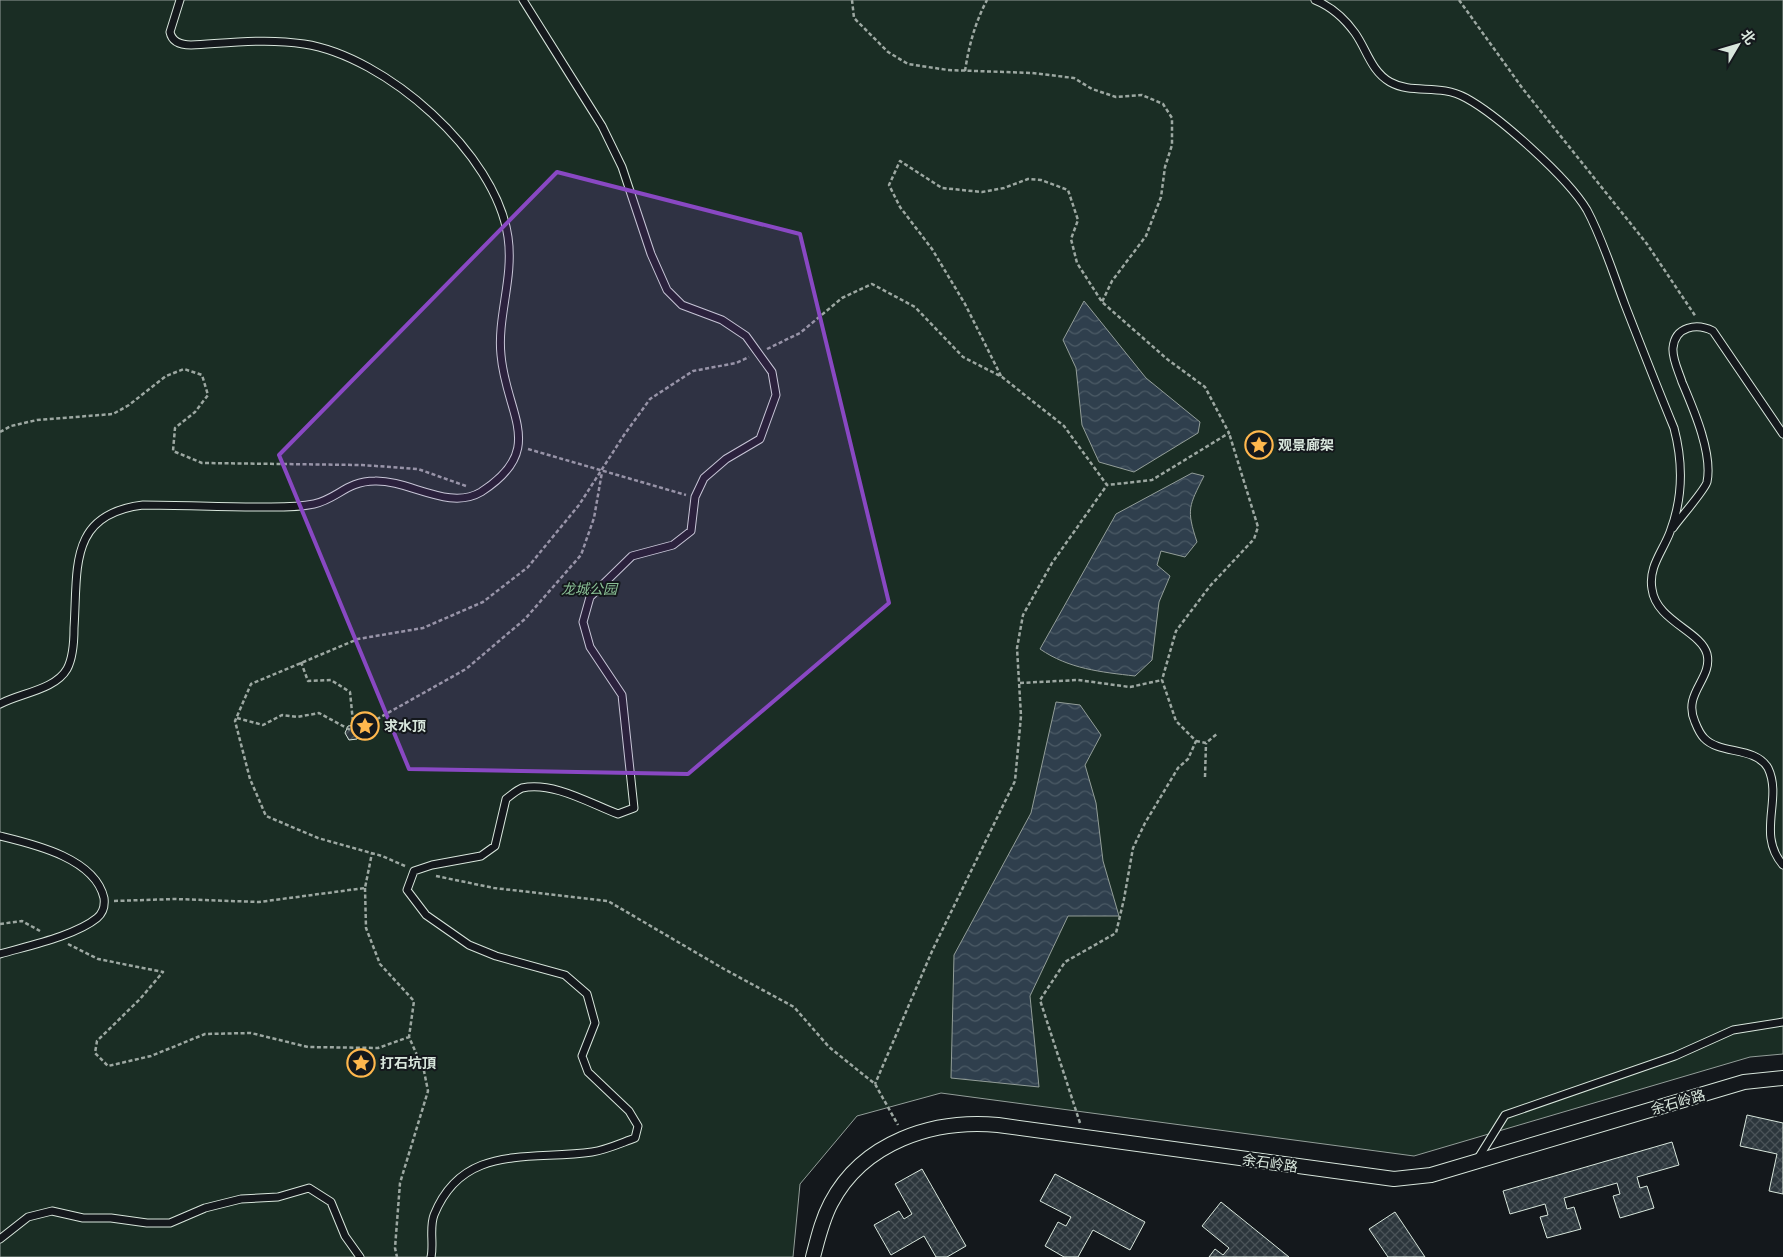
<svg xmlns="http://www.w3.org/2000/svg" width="1783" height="1257" viewBox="0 0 1783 1257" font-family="'IBM Plex Serif','Noto Sans SC',serif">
  <defs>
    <pattern id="water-waves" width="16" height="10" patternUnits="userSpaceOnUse" patternTransform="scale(1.25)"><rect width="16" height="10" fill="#2f3f4d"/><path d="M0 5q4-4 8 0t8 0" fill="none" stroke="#4c5b66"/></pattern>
    <pattern id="building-cross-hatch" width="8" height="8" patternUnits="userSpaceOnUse" patternTransform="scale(1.25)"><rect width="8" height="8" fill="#2c363c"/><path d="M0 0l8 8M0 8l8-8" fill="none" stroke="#4a5358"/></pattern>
  </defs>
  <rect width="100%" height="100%" fill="#14181c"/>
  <path fill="#1a2d24" stroke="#939e99" d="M0,0h1783v1054l-33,3 -336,99 -473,-63 -84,23 -57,68 -7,73h-793z"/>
  <path fill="url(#water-waves)" stroke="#939e99" d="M1084,301l62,77 54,44 -2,11 -64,39 -35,-10 -17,-37 -6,-57 -13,-28z
    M1192,473l12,3c-15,30 -18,33 -7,66l-12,15 -24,-6 -4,14 13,11 -11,26 -7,58 -17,16c-34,-4 -66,-7 -95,-27l76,-135z
    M1056,702l24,3 21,30 -16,30 11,38 7,58 16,55h-51l-38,80 9,91 -88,-9 3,-123 77,-142z"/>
  <path fill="url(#building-cross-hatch)" stroke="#d8e6dc" d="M356,725l5,7 -4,7 -8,1 -4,-7 3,-7z
    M1747,1115l36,8v71l-14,-3 8,-37 -37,-8z
    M1672,1142l7,23 -42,12 3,11 7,-2 7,22 -34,10 -7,-22 7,-2 -3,-11 -53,15 3,11 7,-2 7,22 -34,9 -7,-21 8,-2 -3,-11 -35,10 -7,-23z
    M922,1169l44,77 -19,11h-11l-12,-21 -33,19 -17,-30 25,-14 5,8 8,-5 -17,-30z
    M1055,1174l90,48 -15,28 -37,-20 -15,27h-14l-19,-11 13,-24 8,4 5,-9 -31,-16z
    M1221,1202l68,55h-80l6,-8 8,6 6,-7 -27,-22z
    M1395,1212l30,45h-37l-19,-28z"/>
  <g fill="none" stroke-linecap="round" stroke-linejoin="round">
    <g stroke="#d8e6dc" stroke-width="9">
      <path id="service" d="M1315,0c17,7 30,19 40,33 12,17 16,38 35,49 23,13 49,1 76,16 33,18 102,80 121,112 16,30 26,63 38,95 16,41 32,82 49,123 9,34 9,70 -4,104 -7,19 -22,35 -18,57 4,32 49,42 55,65 6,25 -25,39 -12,68 2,5 5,12 9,16 16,17 51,8 64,30 15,31 -12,66 15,97
        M1673,528c6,-9 32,-38 34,-46 6,-29 -14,-74 -25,-100 -3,-10 -10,-23 -9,-34 2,-22 24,-25 40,-17l70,103
        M0,704c20,-11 55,-14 67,-35 6,-11 7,-29 7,-41 4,-60 -6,-114 69,-123 38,0 76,2 114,2 18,0 38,1 57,-3 23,-5 33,-23 61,-23 34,-1 74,30 106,11 67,-43 25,-77 20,-137 -4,-38 13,-77 7,-118 -12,-84 -123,-181 -204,-193 -37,-6 -76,-1 -113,1 -11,0 -19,-3 -21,-13l10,-32
        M0,836c33,8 95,22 104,62 1,8 -1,15 -7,20 -22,18 -70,28 -97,36
        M1477,1160l28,-45 170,-59 58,-26 50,-8
        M0,1239l28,-22 24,-6 31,7h28l36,5h23l35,-15 36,-9 37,-2 31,-9 22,14 14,34 15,21
        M431,1257c3,-13 -2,-29 3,-42 29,-72 95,-54 158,-63 14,-2 29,-9 43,-14l3,-12 -9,-15 -41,-39 -6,-16 13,-33 -8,-29 -22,-19 -69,-19 -27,-11 -43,-30 -19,-25 7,-19 18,-6 49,-9 14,-10 11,-47c5,-4 11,-9 16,-11 31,-7 69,16 96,26l16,-6 -12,-113 -32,-48 -7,-25 7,-25 42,-41 41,-11 18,-14 4,-34 9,-19 22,-19 34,-20 16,-44 -4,-23 -26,-36 -24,-16 -40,-15 -15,-15 -16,-36 -29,-87 -20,-41 -79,-126"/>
    </g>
    <g stroke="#d8e6dc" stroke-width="16">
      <path id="minor" d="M813,1257c5,-19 9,-37 18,-54 32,-61 102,-84 167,-78l396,54 37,-4 313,-93 39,-4"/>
    </g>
    <path stroke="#9da8a2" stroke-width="2.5" stroke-dasharray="4 2.5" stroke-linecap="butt" d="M852,0l2,18 34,34 20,12 40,6 84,3 42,5 18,11 24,8 26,-2 21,9 9,14v27l-7,22 -4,30 -15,39 -34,45 -10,21
      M1459,0l64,89 124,155 49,73
      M965,71c4,-26 10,-48 22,-71
      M767,349l33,-16 42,-35 30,-14 43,23 48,50 39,20 62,49 43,59 -55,78 -29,52 -6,33 4,68 -6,65 -82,168 -58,135
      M1001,376l-36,-72 -33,-55 -32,-42 -11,-22 11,-24 42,27 40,4 22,-4 24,-9 13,1 27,10 10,30 -7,19 6,24 25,39 65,57 38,28 24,46 -77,47 -45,5
      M0,432l11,-6 26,-6 76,-6 16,-9 37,-29 18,-7 18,6 6,20 -13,17 -20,16 -2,23 29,12 160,2 56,4 48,17
      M528,449l158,46
      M301,662l7,19 23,-1 19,12 4,40
      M1020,683l58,-3 52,7 32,-7
      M237,718l26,7 19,-10 15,2 22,-4 35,19
      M354,732l112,-63 59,-50 56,-64 13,-37 8,-46
      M1196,741l10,2 12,-10
      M1205,777l1,-34
      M405,866l-23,-10 -64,-18 -52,-22 -16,-37 -15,-58 16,-37 107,-45 65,-11 60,-26 45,-35 51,-62 45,-70 26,-36 43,-28 43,-8 13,-6
      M436,876l58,12 114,13 116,68 70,38 35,40 46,37 23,41
      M365,888l1,40 14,36 34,37 -5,36 15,34 4,20 -28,92 -5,65 2,9
      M114,901l61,-2 84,3 106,-14 7,-35
      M0,924l22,-3 18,10
      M68,944l30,15 65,13 -23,27 -43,42 -2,12 13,13 43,-10 54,-22 46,-1 57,14 70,1 31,-11
      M1080,1123l-40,-123 25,-38 51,-29 8,-34 9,-51 12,-25 33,-55 10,-9 8,-18 -20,-20 -14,-41 14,-49 34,-45 44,-47 4,-12 -29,-94"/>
    <use href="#service" stroke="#14181c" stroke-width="7"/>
    <use href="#minor" stroke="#14181c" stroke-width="14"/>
  </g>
  <path fill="#8948c3" fill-opacity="0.2" stroke="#8948c3" stroke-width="4" stroke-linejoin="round" d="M557,172l243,62 89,369 -201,171 -279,-5 -130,-314z"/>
  <defs>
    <g id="sight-ring" transform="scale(1.4375)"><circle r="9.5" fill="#14181c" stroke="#ffb74d" stroke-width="1.5"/><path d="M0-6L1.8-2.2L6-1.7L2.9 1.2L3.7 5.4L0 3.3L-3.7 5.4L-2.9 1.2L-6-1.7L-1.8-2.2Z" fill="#ffb74d"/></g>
  </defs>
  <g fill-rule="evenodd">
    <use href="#sight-ring" x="1259" y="445"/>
    <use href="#sight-ring" x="365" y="726"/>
    <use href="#sight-ring" x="361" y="1063"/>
  </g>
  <g text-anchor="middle" stroke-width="4" stroke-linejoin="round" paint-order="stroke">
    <g font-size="14" font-weight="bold" fill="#d8e6dc" stroke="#14181c" text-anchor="start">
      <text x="1278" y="450">观景廊架</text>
      <text x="384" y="731">求水顶</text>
      <text x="380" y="1068">打石坑頂</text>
    </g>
    <g font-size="14" font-style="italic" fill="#8ac095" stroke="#14181c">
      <text x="589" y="594">龙城公园</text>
    </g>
    <g font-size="14" fill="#d8e6dc" stroke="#14181c">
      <text transform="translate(1678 1102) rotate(-16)" y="5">余石岭路</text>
      <text transform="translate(1270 1163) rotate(8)" y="5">余石岭路</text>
    </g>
  </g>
  <g transform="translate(1738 45) rotate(52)" stroke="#14181c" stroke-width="4" paint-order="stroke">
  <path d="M0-4L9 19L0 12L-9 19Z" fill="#d8e6dc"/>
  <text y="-8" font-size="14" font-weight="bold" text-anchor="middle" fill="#d8e6dc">北</text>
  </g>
</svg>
